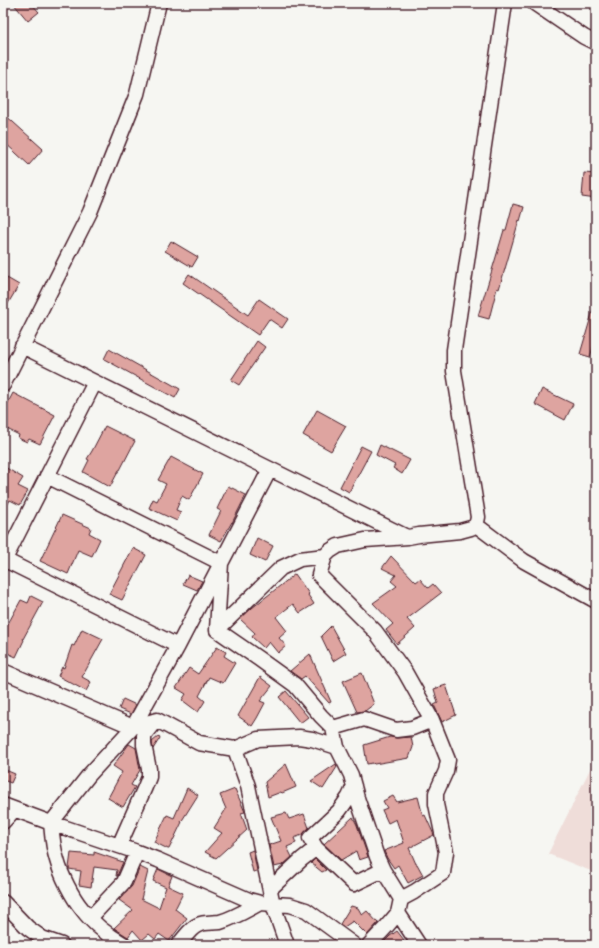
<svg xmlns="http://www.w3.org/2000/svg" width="599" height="948" viewBox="0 0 599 948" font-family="'Architects Daughter',sans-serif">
  <rect width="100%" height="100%" fill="#f6f6f2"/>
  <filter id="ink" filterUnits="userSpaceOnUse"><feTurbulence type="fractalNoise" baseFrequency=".025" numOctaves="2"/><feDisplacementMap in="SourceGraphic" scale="8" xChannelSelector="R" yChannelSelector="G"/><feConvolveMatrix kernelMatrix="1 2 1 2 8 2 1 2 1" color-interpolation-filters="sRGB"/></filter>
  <g filter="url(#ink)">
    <path fill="#efddd9" d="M596,757v116l-48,-19z"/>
    <path fill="#dea4a0" stroke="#4a1f2b" d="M13,3h18l8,9 -11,9z
      M3,113l40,36 -14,16 -26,-24z
      M584,173l12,1v25l-14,-2z
      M513,204l11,3 -4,14 -1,-1 -12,42 -8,27 -2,-1 -8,31 -11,-3 18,-59 8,-27h2z
      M171,241l27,16 -6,10 -27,-16z
      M189,274l59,41 11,-16 29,20 -6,9 -13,-9 -11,16 -75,-52z
      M7,278l12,7 -16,27v-27z
      M593,310h3v28l-6,19 -10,-3z
      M257,341l8,6 -26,38 -8,-5z
      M109,349l71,40 -5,9 -71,-39z
      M542,389l31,15 -8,16 -30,-16z
      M13,393l42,22 -15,29 -11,-5 -2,3 -9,-4 1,-3 -16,-8v-15z
      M317,410l29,16 -15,25 -28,-16z
      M105,426l30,15 -15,29h-1l-9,17 -27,-15 6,-12 -2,-1 5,-8z
      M380,445l30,15 -8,14 -9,-6 2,-3 -19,-10z
      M361,446l10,5 -22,41 -9,-5z
      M171,457l32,17 -14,26 -7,-4 -6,14 5,2 -4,9 -28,-13 4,-9 4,2 9,-17 -8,-4z
      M3,466l20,12 -5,8 10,5 -8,14 -10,-5 -7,13z
      M228,486l18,9 -14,28v-1l-11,19 -12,-6 12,-24 -4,-2z
      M62,515l29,13 -2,5 11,6 -8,17 -14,-6 -10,24 -28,-13z
      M257,538l16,8 -8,16 -15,-7z
      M133,548l13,7 -24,45 -13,-6z
      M391,556l25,26 4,-3 8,9 5,-4 8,9 -34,26 8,9 -18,16 -11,-14 7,-6 -20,-21 24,-17 -6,-5 5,-6 -14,-7z
      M295,574l14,20 -1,1 6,9 -14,9 -7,-9 -17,13 11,14 -8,7 7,8 -8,7 -9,-11 -5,6 -12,-11 3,-4 -15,-14 12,-11z
      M188,575l14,6 -5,9 -14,-6z
      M31,596l12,6 -20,37 1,1 -8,17 -13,-6v-18l18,-33 7,3z
      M331,626l15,27 -13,8 -12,-25z
      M82,629l21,10 -21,38 9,5 -5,9 -28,-15 4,-9 2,1 8,-23 2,1z
      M217,647l9,5 -2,4 11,7 -12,20 -14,-6 -10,19 6,5 -7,11 -16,-12 4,-6 -10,-6 13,-20 9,6z
      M310,654l21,48 -2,1 -24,-27 -4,3 -11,-8z
      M362,673l12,31 -9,7 -8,1 -14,-31z
      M260,677l12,9 -12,15 5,2 -8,15 -5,8 -14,-10z
      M446,685l10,30 -14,7 -8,-17 4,-2 -4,-14z
      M286,691l22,26 -8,6 -21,-26z
      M123,699l13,6 -5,9 -12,-5z
      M159,736l1,2 -7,11 -1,-7z
      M390,737l7,1 14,-1 2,10 -4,11 -35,6 -1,-1 -6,1 -3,-19z
      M129,744l7,4 4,22 -9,15 4,2 -12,20 -15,-9 14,-26 -9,-6z
      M286,764l10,23 -14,6 -1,-1 -13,5 -3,-15z
      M336,764l1,3 -14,22 -12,-8z
      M3,769l12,5 -4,9 -8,-3z
      M187,788l11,7 -17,27h1l-13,27h-1l-14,-7 13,-27 7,3z
      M235,789l10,23 -4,1 6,17 -31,28 -11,-6 17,-19 -8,-5 12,-19 -6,-14z
      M393,796l4,6 21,-5 5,19 2,-1 9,20 -25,13 7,16h1l6,11 -15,8 -10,-18 -4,3 -7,-10 -3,-7 20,-8 -8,-24 -8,4 -6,-13 5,-2 -4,-7z
      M286,813l3,6 15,-5 5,14 -7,7 -8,3 2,5 -9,4 5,10 -9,8 -9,2 -5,-22 12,-4 -10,-24z
      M353,817l4,8 11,32 -9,3 -3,-9 -15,9 -17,-16z
      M253,850l4,21 -4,1 -5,-20z
      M94,852l29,10 -6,14h-1l1,-6 -23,-3 -3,20 -12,-2 2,-14 -12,-2v-1l2,-15 23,2z
      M315,859l11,11 -4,2 -11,-9z
      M140,867l8,4 -7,28 18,9 7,-21 -13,-6 5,-12 14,7 -4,10 15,7 -8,16 12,9 -18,23 -10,-7 -4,5 -6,-5 -7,6 -9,-10 -5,7 -14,-9 19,-18 -14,-10 13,-14z
      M351,906l7,2 4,7 5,-4 11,12 -11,12 -14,-14 -9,6 -4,-3z
      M397,931l7,9 -6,5h-17l9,-9z"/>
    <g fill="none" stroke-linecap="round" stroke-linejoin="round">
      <g stroke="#4a1f2b" stroke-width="17">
        <path id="minor" d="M534,3l50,34 12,6
          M22,346l385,191
          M3,385l87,-173 47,-118 22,-91
          M47,476l174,87 -4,67 42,29 36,26 26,31 12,12 4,19 14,28 6,23 20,59 6,13 18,29
          M476,525l48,36 72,40
          M5,560l173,86
          M3,563l92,-181
          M217,630l64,-62 19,-9 25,-3
          M3,671l130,56 24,-7 42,23 36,6 23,-10 41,-2 13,2 25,8
          M333,728l31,-9 32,11 16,-2 20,-8
          M235,749l13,37 25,119 14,40
          M354,786l-5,11 -10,14 -29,27 6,10 38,36 29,-14
          M3,805l48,18 86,29 21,8 91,40 11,3 30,2 16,5 48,35
          M3,822l11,-12
          M119,846l26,-59 4,-10v-8l-5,-24v-9l13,-16
          M270,889l32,-30 14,-11
          M3,902l25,26 14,10 20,7
          M398,913l21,32
          M90,918l34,-36 13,-30
          M125,945c-16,-9 -32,-21 -43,-36 -10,-12 -21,-34 -25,-49 -4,-12 -5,-25 -6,-37l38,-48 44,-48 45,-81 92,-177
          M178,945c6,-6 12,-17 20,-20 6,-3 15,-2 22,-3 14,-4 27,-12 40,-19
          M369,945l18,-19 11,-13 3,-14 13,-7 29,-19 3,-21 -10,-48v-11l10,-22 2,-11 -16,-40 -27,-48 -30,-41 -56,-56 6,-19 5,-5 8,-5 27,-6 43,-3 11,-2 41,-4 11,-3 4,-2 2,-4 1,-5 -24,-146v-21l51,-347"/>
      </g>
      <use href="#minor" stroke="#f6f6f2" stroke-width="14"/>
    </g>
  </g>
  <rect width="599" height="948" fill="none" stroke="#f6f6f2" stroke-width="16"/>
  <rect x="8" y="8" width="583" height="932" fill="none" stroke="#4a1f2b" stroke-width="1.5" filter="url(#ink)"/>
</svg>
